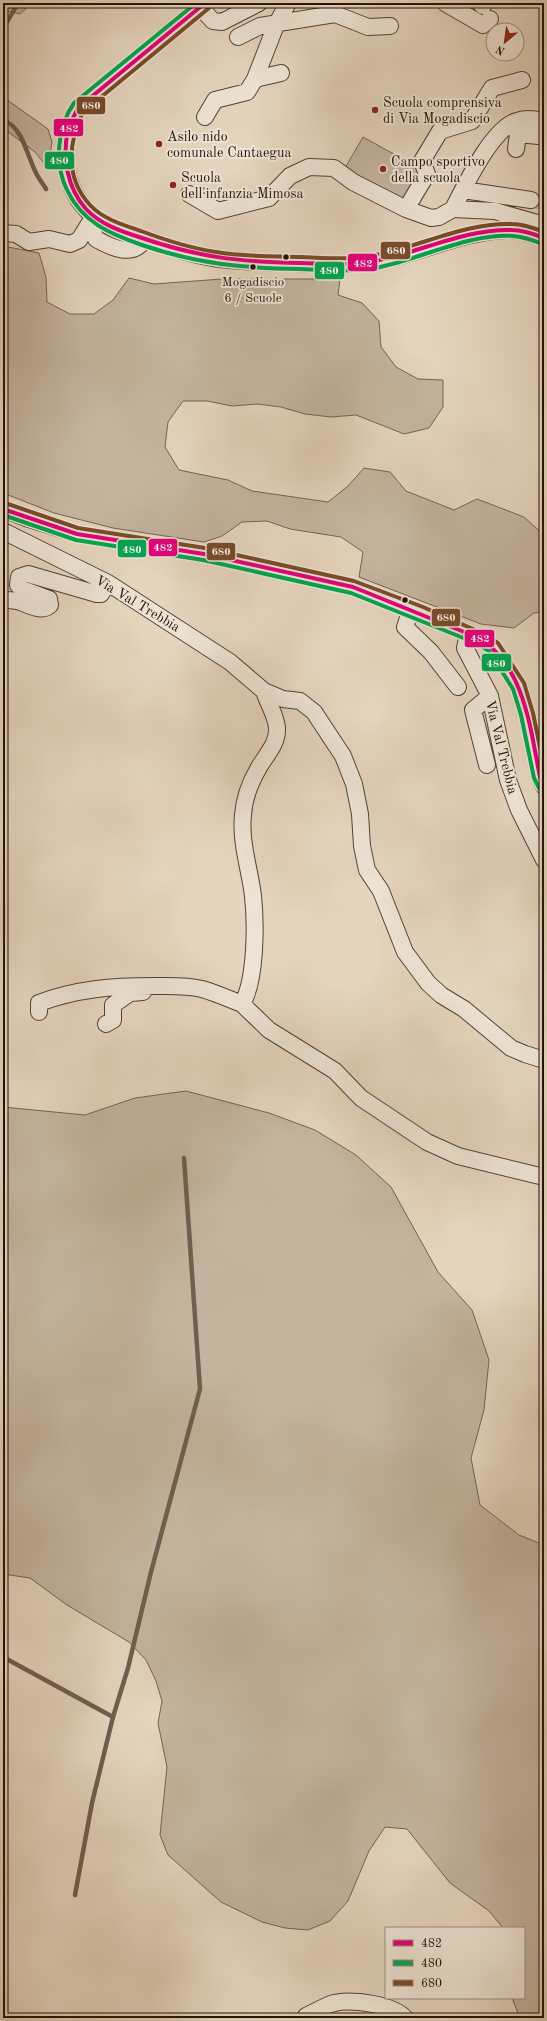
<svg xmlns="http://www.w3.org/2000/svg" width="547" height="2021" viewBox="0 0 547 2021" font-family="'Old Standard TT',serif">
  <rect width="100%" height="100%" fill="#e5d5be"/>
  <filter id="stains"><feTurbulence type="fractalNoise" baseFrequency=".005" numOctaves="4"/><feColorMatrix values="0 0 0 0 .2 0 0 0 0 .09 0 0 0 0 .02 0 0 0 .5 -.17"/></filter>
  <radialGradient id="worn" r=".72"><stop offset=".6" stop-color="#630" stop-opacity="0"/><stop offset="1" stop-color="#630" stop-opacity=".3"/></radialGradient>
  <path fill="#c4b49f" stroke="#746254" d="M3,3h26l1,2 -10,9 -17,-4z
    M3,97l45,32 4,13 -4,26 -13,-16 -32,-24z
    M363,137l58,32 -18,31 -58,-32z
    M3,246l36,7 7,24 1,25 23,12h24l19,-14 16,-22 25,6 68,-5h118l-2,16 24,8 17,18 2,26 15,20 22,12 25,1v27l-14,21 -25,6 -48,-19 -25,2 -26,-3 -24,-7 -24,-3 -25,2 -25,-5h-24l-15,21 -3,25 14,23 49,10 24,11 76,11 20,-16 16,-18 26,4 16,19 48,19 23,-11 47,18 20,18v77l-10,1 -20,15 -33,-4 -122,-47 4,-25 -22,-15 -51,-8 -23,-8 -25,1 -20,14 -18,6 -91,-14 -59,-15 -51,-20z
    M186,1091l83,22 46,17 41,25 35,32 47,85 34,38 17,50 -5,50 -13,48 9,47 39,30 25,10v473h-24l-8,-20h12v-70h-21l-14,-17 -39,-28 -43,-54 -22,-2 -16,24 -21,50 -18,20 -22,9 -23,-2 -23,-6 -41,-20 -53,-47 -8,-20 7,-68 -9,-44 4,-22 -6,-20 -10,-21 -17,-18 -62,-37 -37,-27 -27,-4v-467l82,8 50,-17z"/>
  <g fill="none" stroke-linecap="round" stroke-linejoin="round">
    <path stroke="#705e50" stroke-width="4.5" d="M3,29l15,-26
      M3,120c20,7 24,36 33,53 3,6 7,11 10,16
      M3,1657l110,60
      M75,1895l17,-92 21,-86 15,-49 23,-96 49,-183 -16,-231"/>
    <path stroke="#c8b7a3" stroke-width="16" stroke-dasharray="16 8" stroke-linecap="butt" d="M531,200l13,2"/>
    <g stroke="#544136" stroke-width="18">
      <path id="minor" d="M205,3l-127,105c-3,7 -8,14 -10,22 -9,38 4,79 42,96 13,6 26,10 40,15 13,4 27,9 40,12 33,9 68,9 102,10 20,0 41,2 61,1 53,-2 100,-32 153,-34 13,-1 26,4 38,8
        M445,3l38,22 7,-6
        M480,3l3,3
        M200,7l13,14 9,1 37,-19
        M238,37l22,-11 75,-12 33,13 22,-1
        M255,79l26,-6
        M205,117l10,-17 32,-8 8,-13 21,-54 12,-22
        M516,149l2,-15 21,2
        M463,190l68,10
        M189,194l29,17 51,-13 21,-22 19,-9 25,1 19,14 53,27 25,9 8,-1 14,-8
        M406,209l21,-35 -5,-13 18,-30 32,-10 20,-33 30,-8
        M453,209c12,-23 39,-81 64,-88 7,-3 14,-2 21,-1l1,16 5,1
        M453,209l42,2 49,14
        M94,216l-1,16 3,7c16,9 37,19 49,0
        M3,233l13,1 13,8 20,-3 21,5 9,-4 15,-24
        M3,509l26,10 48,15 127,20 149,33 68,26 58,25 14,9 26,39 8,28 13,63 4,9
        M3,531l105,52 122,79 34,29 19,8 17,2 14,11 29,44 11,28 6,30 2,32 5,24 14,21 24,61 23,31 13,12 23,14 47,39 14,6 19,6
        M3,600c4,0 9,0 13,1 11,2 25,13 34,4l-1,-6 -27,-10 -4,-4 1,-8 9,-3 69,20h4l7,-11
        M411,609l-6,18 26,25 27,35
        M468,633l-3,15 25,48 18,84 11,30 25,50
        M264,691c4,13 12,24 13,37 1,16 -12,28 -19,41 -8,14 -14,30 -15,46 -3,27 7,55 10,81 3,28 3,85 -11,108l27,26 66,41 26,27 66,44 31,14 86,21
        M487,765l-14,-55 17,-14
        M39,1012v-9c37,-14 74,-17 114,-17 16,0 34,-1 49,3 14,4 27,10 40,15
        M106,1024l7,-4v-15l17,-12 13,-1
        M306,2016c9,-4 18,-10 28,-13 17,-4 59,1 71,15"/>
    </g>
    <use href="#minor" stroke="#eee4d5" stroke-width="16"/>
    <g stroke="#eee4d5" stroke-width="7">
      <path id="bus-1" d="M205,3l-127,105c-3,7 -8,14 -10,22 -6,27 -1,58 18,79 14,15 34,22 53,28 58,20 99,25 160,26 18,0 36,2 54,1 54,-4 106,-36 159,-34 11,0 22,4 32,8
        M3,509l74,25 127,20 149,33 126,51c46,29 51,90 61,139l4,9"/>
    </g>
    <g stroke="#eee4d5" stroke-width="7">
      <path id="bus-2" d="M196,3l-122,100c-17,24 -20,61 -7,87 15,32 43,44 75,55 55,19 100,23 158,24 25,1 50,3 75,-1 44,-8 93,-35 138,-32 10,1 20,4 29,8
        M3,515l73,25 127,20 148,33 125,50 13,8 24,38 8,26 13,63 5,10"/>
    </g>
    <g stroke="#eee4d5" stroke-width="7">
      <path id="bus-3" d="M209,8l-126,104c-15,31 -18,66 7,93 13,14 33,20 51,26 24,9 49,17 75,21 28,5 57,4 85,5 17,1 34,2 51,1 55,-3 105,-36 160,-34 11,0 22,4 32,8
        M5,503l73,25 127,20 149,33 69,26 59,26 16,10 26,40 9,30 11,54"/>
    </g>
    <use href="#bus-1" stroke="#e5007d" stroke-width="4"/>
    <use href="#bus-2" stroke="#00a651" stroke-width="4"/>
    <use href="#bus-3" stroke="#7a4b2a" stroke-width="4"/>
  </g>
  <g fill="#8f2418" stroke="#eee4d5" stroke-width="1.5">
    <circle cx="375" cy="110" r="4"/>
    <circle cx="159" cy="144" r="4"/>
    <circle cx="383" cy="169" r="4"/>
    <circle cx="173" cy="185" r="4"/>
  </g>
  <g fill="#241008" stroke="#eee4d5" stroke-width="1.5">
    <circle cx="286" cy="257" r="3.5"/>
    <circle cx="253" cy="267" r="3.5"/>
    <circle cx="405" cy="600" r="3.5"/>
  </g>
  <g text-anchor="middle" stroke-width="4" stroke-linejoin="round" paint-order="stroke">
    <g font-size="13" fill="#241008" stroke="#eee4d5">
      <text x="253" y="286">Mogadiscio<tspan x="253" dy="16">6 / Scuole</tspan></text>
    </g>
    <g font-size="14" fill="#241008" stroke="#eee4d5" text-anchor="start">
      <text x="383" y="107">Scuola comprensiva<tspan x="383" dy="16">di Via Mogadiscio</tspan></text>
      <text x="167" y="141">Asilo nido<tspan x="167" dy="16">comunale Cantaegua</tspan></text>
      <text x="391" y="166">Campo sportivo<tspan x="391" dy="16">della scuola</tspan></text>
      <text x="181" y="182">Scuola<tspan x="181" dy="16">dell'infanzia Mimosa</tspan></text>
    </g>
    <g font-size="14" fill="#241008" stroke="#eee4d5">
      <text transform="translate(138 603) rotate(31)" y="5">Via Val Trebbia</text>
      <text transform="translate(502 747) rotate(76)" y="5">Via Val Trebbia</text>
    </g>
  </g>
  <g stroke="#eee4d5" stroke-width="1.5">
    <rect x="76" y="96" width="30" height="19" rx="4" fill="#7a4b2a"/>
    <rect x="53" y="118" width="31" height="19" rx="4" fill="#e5007d"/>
    <rect x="44" y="151" width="31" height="19" rx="4" fill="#00a651"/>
    <rect x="380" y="241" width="31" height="19" rx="4" fill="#7a4b2a"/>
    <rect x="347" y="253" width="31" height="19" rx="4" fill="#e5007d"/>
    <rect x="314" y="261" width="31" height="19" rx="4" fill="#00a651"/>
    <rect x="148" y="538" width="30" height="19" rx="4" fill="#e5007d"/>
    <rect x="117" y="539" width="30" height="19" rx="4" fill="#00a651"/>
    <rect x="206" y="542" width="30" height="19" rx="4" fill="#7a4b2a"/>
    <rect x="431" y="608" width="30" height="19" rx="4" fill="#7a4b2a"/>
    <rect x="464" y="629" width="31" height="19" rx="4" fill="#e5007d"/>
    <rect x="481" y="653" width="31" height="19" rx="4" fill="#00a651"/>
  </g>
  <g font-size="11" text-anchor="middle" font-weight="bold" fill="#fff">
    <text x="91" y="109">680</text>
    <text x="69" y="132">482</text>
    <text x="59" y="164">480</text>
    <text x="396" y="254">680</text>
    <text x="363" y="267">482</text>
    <text x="329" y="274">480</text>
    <text x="163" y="551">482</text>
    <text x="132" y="553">480</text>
    <text x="221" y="555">680</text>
    <text x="446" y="621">680</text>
    <text x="480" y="642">482</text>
    <text x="496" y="667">480</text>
  </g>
  <rect width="547" height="2021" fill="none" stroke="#e5d5be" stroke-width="16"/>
  <rect x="4" y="4" width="539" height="2013" fill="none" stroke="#241008" stroke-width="2"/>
  <rect x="8" y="8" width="531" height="2005" fill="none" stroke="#241008"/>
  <rect x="385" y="1927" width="140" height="72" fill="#eee4d5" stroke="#9d8f83"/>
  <rect x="393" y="1940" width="20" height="6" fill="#e5007d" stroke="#9d8f83"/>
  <text x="421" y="1947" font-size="12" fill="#241008">482</text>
  <rect x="393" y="1960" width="20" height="6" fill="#00a651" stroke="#9d8f83"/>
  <text x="421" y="1967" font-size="12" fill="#241008">480</text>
  <rect x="393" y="1980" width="20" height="6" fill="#7a4b2a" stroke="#9d8f83"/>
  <text x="421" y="1987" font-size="12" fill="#241008">680</text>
  <g transform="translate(505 42) rotate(209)"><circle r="19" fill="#eee4d5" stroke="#9d8f83"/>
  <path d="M0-3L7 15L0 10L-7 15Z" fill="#8f2418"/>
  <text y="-6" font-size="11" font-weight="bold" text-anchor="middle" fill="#241008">N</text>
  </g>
  <rect width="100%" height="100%" filter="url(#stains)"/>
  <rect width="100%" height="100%" fill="url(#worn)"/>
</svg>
